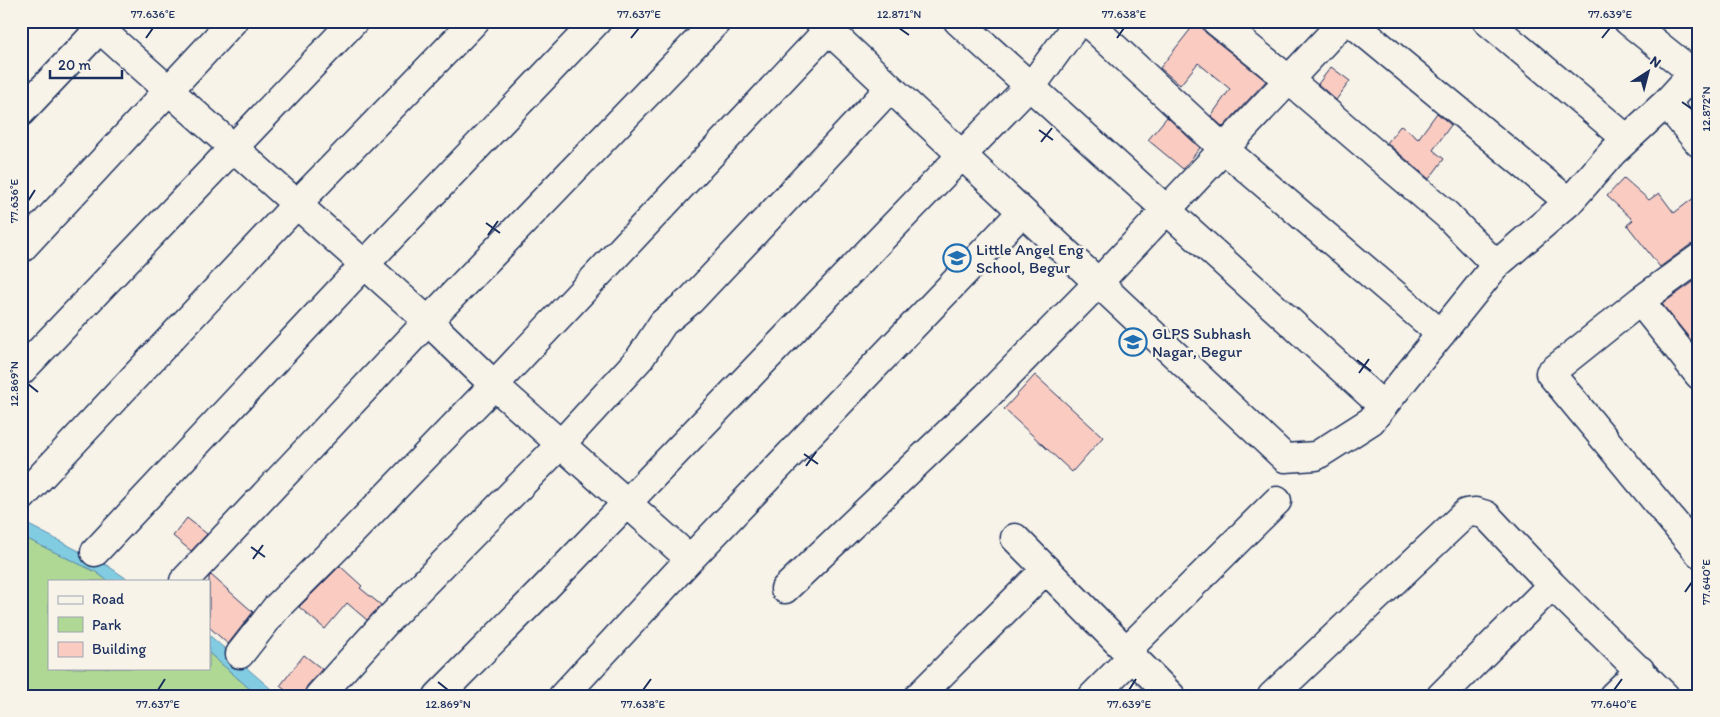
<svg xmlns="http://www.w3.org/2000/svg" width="1720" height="717" viewBox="0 0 1720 717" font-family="Itim,sans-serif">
  <rect width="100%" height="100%" fill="#f7f3e8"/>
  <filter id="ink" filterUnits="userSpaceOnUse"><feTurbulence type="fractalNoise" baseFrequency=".02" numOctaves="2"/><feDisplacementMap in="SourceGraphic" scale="10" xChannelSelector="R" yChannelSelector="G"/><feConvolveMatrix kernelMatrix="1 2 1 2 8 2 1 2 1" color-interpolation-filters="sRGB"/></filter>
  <g filter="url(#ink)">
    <path fill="#b0d895" stroke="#66847a" d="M21,536l75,36 12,9h-59v87h160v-15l49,43h-237z"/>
    <path fill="#82cce2" stroke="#598dad" d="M21,521l87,45 22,15h-22l-12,-9 -75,-36z
      M209,635l70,61h-21l-49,-43z"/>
    <path fill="#facbc1" stroke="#1b2f5e" d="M1197,21h4l1,6 4,6 60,48 -43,46 -12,-11 19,-27 -32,-26 -18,22 -20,-17z
      M1331,67l19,14 -14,19 -18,-16z
      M1437,113l14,12 -18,25 11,9 -15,20 -42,-36 14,-18 17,14z
      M1167,117l33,31 -17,21 -35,-29z
      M1624,178l25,22 10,-7 15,20 25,-19v49l-9,2 -30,22 -33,-42 6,-5 -26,-24z
      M1699,278v72l-37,-46z
      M1035,375l68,62 -31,35 -68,-63z
      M187,518l20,16 -16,17 -18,-15z
      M340,566l22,20 -2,2 21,17 -14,15 -20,-17 -22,26 -26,-22z
      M211,575l42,37 -25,32 -19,-17v-50z
      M304,655l18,14 -15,17 -3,10h-11l-13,-10z"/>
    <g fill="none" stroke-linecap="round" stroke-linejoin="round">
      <g stroke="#1b2f5e" stroke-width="31">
        <path id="minor" d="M91,21l337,300 66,64 196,174
          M819,21l466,437 31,-2 55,-35 125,-156 73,-63 44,-50 53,-49 33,-36
          M958,21l425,385
          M1086,21l138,128 217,185
          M1216,21l73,59 158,135 49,50
          M1350,21l219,181
          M1487,21l140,118
          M1628,21l65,52
          M1666,103l33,40
          M21,112l86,-91
          M21,249l212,-228
          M1699,258l-59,43 -90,72 149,180
          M1640,301l59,74
          M21,371l333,-350
          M21,498l275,-293 179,-184
          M1015,538l156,158
          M95,552l269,-287 233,-244
          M184,581l244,-260 289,-300
          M785,589l202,-193 111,-113 246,-262
          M1126,651l151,-150
          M240,654l36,-46 75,-75 143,-148 334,-355
          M319,696l66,-73 176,-179 79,-86 23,-35 28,-23 199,-212
          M438,696l105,-106 419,-435 67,-69 2,1 48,-66
          M563,696l127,-137 332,-347
          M919,696l127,-127
          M1093,696l39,-39
          M1272,696l194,-183 10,-1 10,3 66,70 113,111
          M1441,696l111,-111
          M1613,696l27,-26"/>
      </g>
      <use href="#minor" stroke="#f7f3e8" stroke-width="28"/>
    </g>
  </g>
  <path fill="none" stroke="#1b2f5e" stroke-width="2" d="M899,28l10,7M146,38l7,-10M631,38l8,-10M1117,38l7,-10M1602,38l8,-10M1682,102l10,7M1039,130l14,10M1041,142l11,-14M28,201l7,-11M486,223l14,10M488,235l10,-14M1357,360l14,11M1359,373l10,-14M28,384l10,8M804,454l14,10M806,466l10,-14M251,547l14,10M253,559l10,-14M1685,592l7,-10M438,682l10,8M158,690l7,-11M643,690l8,-11M1129,690l7,-11M1614,690l8,-11"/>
  <defs>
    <g id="school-ring" transform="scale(1.4375)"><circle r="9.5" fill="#f7f3e8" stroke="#1f6fb2" stroke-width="1.5"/><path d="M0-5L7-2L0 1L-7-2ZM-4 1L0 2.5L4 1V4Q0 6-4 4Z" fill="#1f6fb2"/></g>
  </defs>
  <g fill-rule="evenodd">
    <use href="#school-ring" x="957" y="258"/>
    <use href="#school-ring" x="1133" y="342"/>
  </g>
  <g text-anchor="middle" stroke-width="5" stroke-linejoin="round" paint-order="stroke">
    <g font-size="16" fill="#1b2f5e" stroke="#f7f3e8" text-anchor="start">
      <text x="976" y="255">Little Angel Eng<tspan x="976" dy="18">School, Begur</tspan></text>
      <text x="1152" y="339">GLPS Subhash<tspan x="1152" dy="18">Nagar, Begur</tspan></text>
    </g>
  </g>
  <rect width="1720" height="717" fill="none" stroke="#f7f3e8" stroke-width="55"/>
  <rect x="48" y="580" width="162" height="90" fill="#f7f3e8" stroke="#9fa5b1"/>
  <rect x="58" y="596" width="25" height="8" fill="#f7f3e8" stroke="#9fa5b1"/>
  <text x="92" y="604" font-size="15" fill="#1b2f5e">Road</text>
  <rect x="58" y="617" width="25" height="15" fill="#b0d895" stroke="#9fa5b1"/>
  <text x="92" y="630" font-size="15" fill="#1b2f5e">Park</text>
  <rect x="58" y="642" width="25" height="15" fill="#facbc1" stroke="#9fa5b1"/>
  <text x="92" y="654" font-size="15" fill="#1b2f5e">Building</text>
  <g transform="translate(1648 72) rotate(36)" stroke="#f7f3e8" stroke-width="4" paint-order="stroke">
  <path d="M0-4L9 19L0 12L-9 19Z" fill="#1b2f5e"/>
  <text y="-8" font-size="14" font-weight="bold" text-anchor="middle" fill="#1b2f5e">N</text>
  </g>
  <path d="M50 70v8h72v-8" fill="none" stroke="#1b2f5e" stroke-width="2.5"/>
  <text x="58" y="70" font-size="15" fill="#1b2f5e" stroke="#f7f3e8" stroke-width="4" paint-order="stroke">20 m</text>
  <rect x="28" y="28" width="1664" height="662" fill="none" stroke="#1b2f5e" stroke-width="2"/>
  <g font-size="12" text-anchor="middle" fill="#1b2f5e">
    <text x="153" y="18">77.636°E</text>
    <text x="639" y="18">77.637°E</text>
    <text x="899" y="18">12.871°N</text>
    <text x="1124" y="18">77.638°E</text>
    <text x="1610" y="18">77.639°E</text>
    <text transform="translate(1706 109) rotate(-90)" y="4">12.872°N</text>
    <text transform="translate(14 201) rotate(-90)" y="4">77.636°E</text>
    <text transform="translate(14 384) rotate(-90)" y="4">12.869°N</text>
    <text transform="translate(1706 582) rotate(-90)" y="4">77.640°E</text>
    <text x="158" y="708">77.637°E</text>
    <text x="448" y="708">12.869°N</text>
    <text x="643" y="708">77.638°E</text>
    <text x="1129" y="708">77.639°E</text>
    <text x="1614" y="708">77.640°E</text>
  </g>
</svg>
